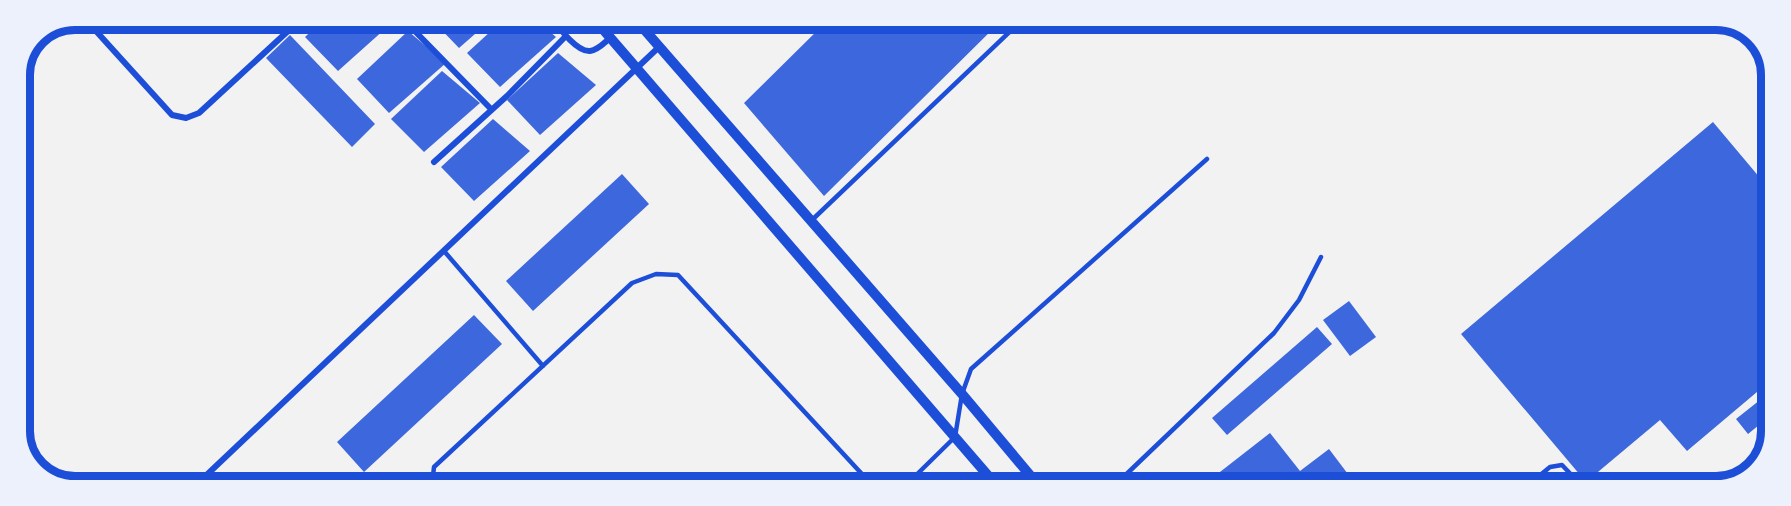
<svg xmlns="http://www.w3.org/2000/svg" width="1791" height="506" viewBox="0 0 1791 506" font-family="'Asap Condensed',sans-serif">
  <rect width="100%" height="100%" fill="#f2f2f2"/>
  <path fill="#3d67dc" d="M323,20h72l-57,51 -33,-34z
    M432,20h59l-32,28z
    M503,20h33l20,17 -56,50 -33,-34z
    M828,20l173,1 -177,175 -80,-93z
    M408,31l38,32 -57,50 -32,-34z
    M290,35l85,89 -23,23 -86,-89z
    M558,53l38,32 -56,50 -33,-35z
    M442,71l38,32 -56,49 -33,-33z
    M493,119l37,32 -56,50 -33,-34z
    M1713,122l58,69 -1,190 -83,70 -27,-31 -74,62 -125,-148z
    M622,174l27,30 -116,107 -27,-30z
    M1349,301l27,36 -26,19 -27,-36z
    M474,315l28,29 -138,128 -27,-30z
    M1317,327l15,17 -105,91 -15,-17z
    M1770,392v24l-22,18 -12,-15z
    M1270,433l30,38 29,-22 28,37h-155z"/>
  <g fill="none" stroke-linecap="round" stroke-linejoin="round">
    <path stroke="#1d4ed8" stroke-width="4.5" d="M812,220l209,-199
      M444,251l99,115
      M432,485l2,-18 198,-184 24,-9 22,1 195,211
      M905,486l50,-49 7,-43 9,-25 236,-210
      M1114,486l160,-153 25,-33 22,-43
      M1527,486l23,-19 12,-2 20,21"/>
    <path stroke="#1d4ed8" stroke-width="6" d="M86,20l86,95 14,3 13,-5 101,-93
      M404,20l87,89
      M556,20c3,10 22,32 34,31 8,-1 14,-8 20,-13
      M434,162l73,-66 59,-60
      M196,485l463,-438"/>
    <path stroke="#1d4ed8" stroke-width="10" d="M595,20l402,466
      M636,20l326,374 77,92"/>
  </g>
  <path d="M0 0H1791V506H0ZM75 30H1716A45 45 0 0 1 1761 75V431A45 45 0 0 1 1716 476H75A45 45 0 0 1 30 431V75A45 45 0 0 1 75 30Z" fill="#edf1fc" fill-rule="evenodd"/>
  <path fill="none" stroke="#1d4ed8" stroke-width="8" d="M75 30H1716A45 45 0 0 1 1761 75V431A45 45 0 0 1 1716 476H75A45 45 0 0 1 30 431V75A45 45 0 0 1 75 30Z"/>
</svg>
